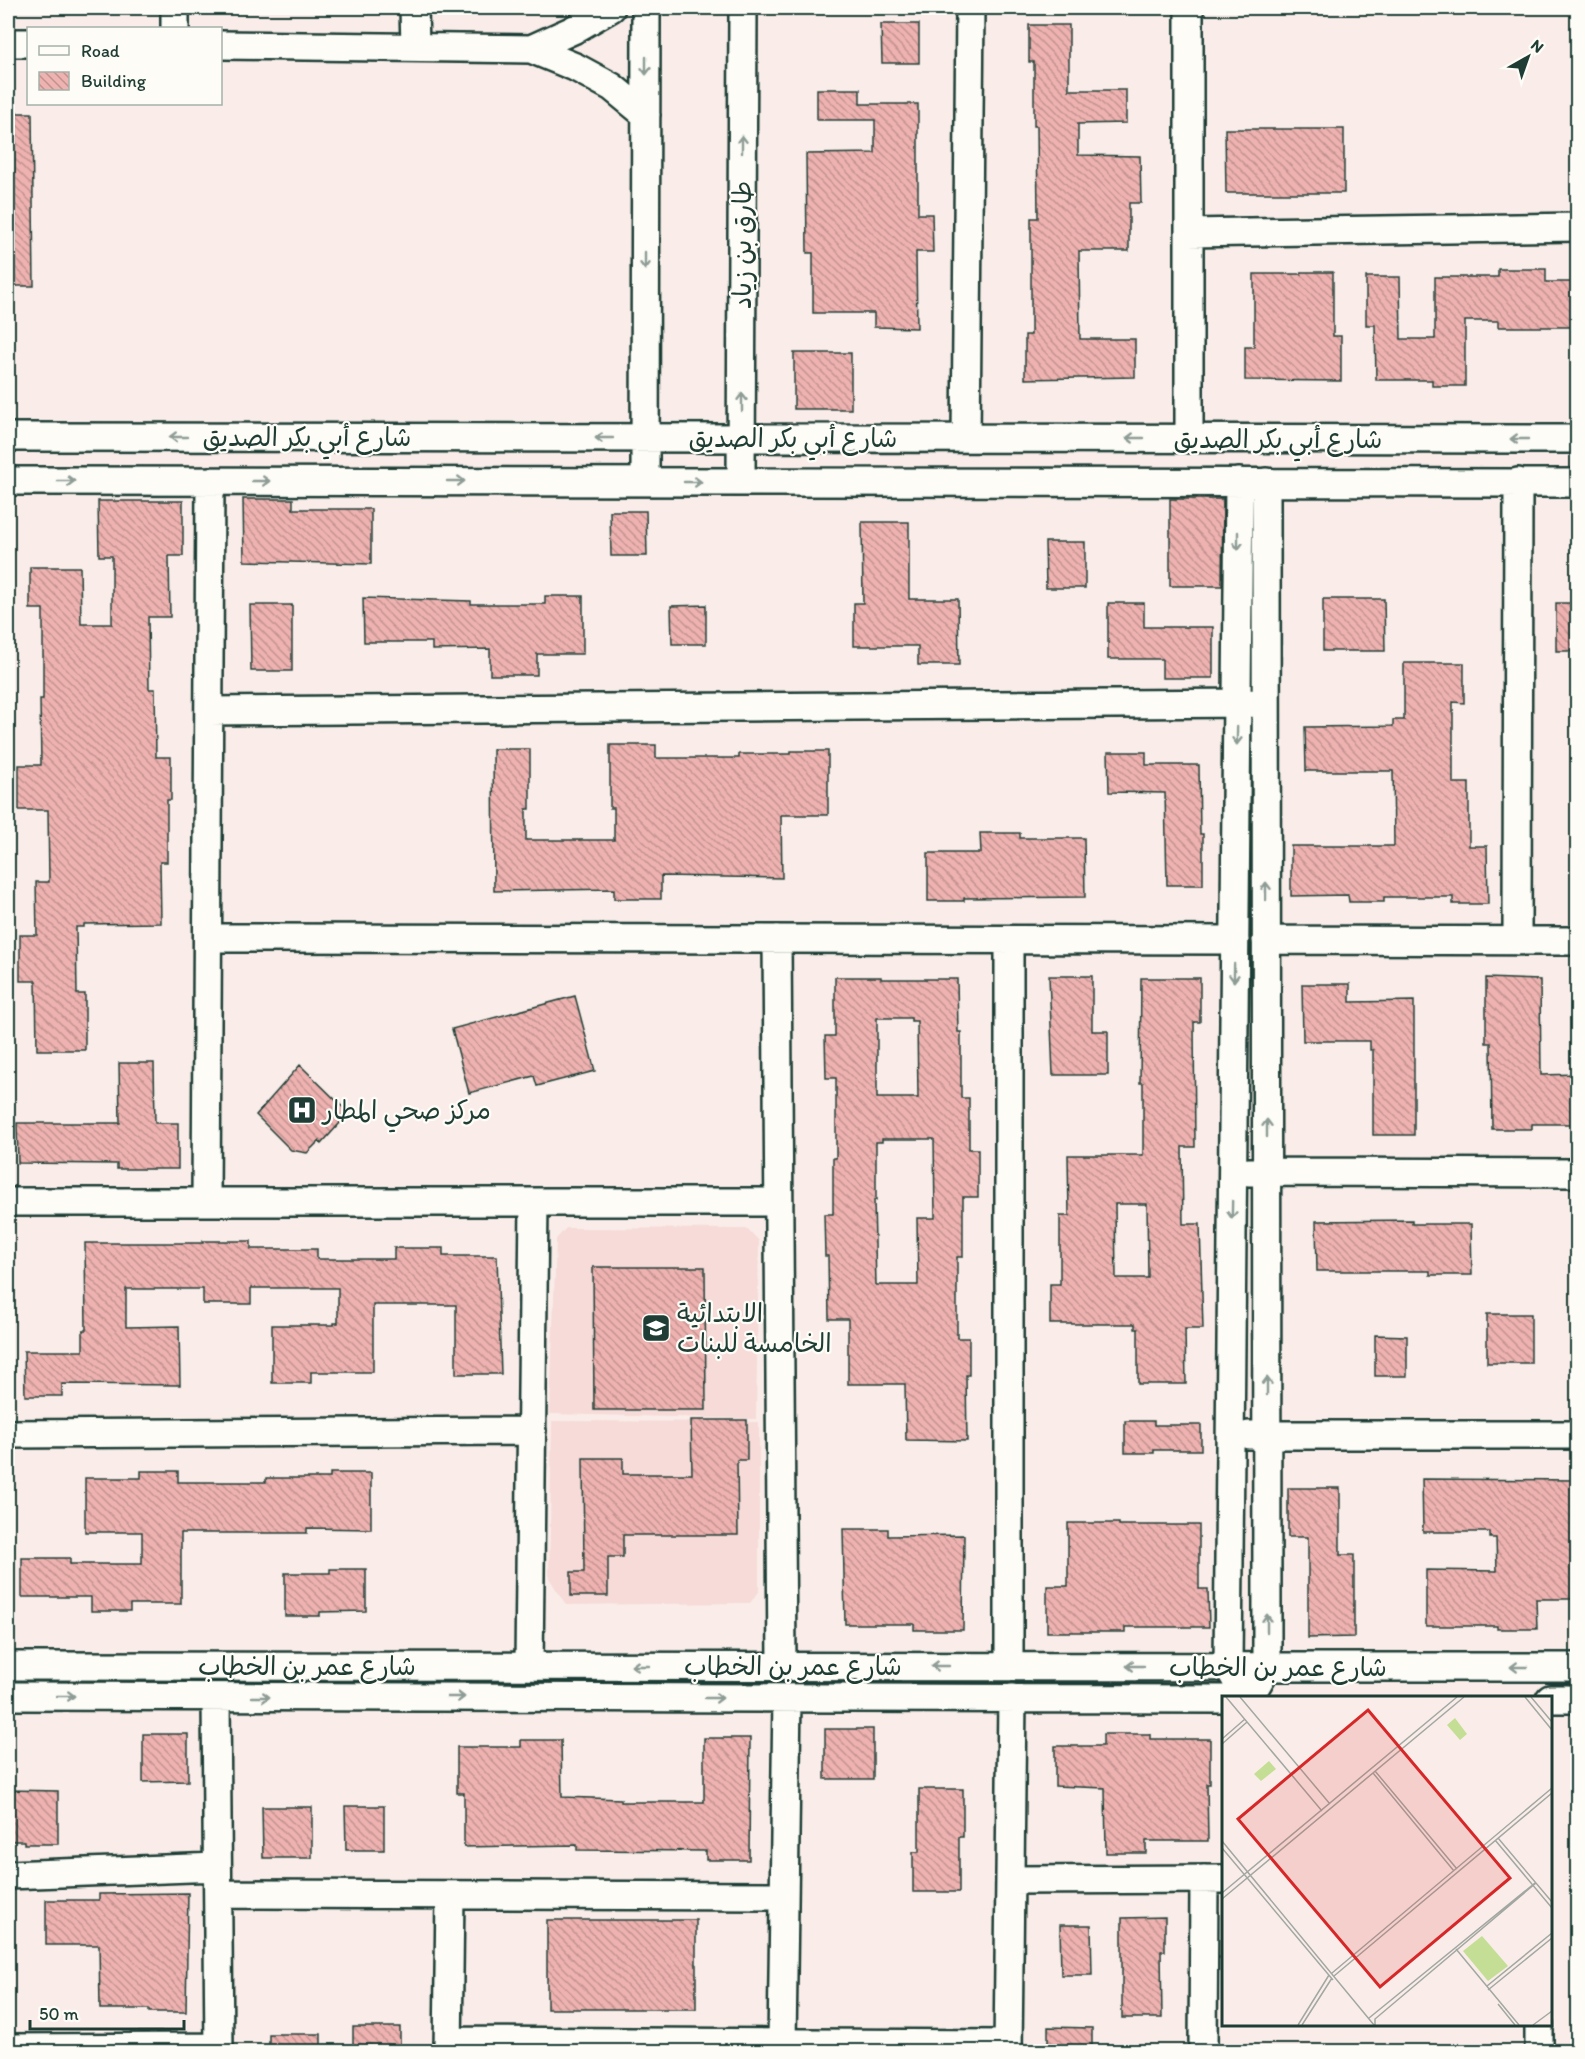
<svg xmlns="http://www.w3.org/2000/svg" width="1585" height="2059" viewBox="0 0 1585 2059" font-family="Itim,'Playpen Sans Arabic',sans-serif">
  <defs>
    <pattern id="building-back-hatch" width="6" height="6" patternUnits="userSpaceOnUse" patternTransform="scale(1.5)"><rect width="6" height="6" fill="#eeb2b0"/><path d="M-1 5l2 2M0 0l6 6M5-1l2 2" fill="none" stroke="#c09290"/></pattern>
  </defs>
  <rect width="100%" height="100%" fill="#faede9"/>
  <filter id="ink" filterUnits="userSpaceOnUse"><feTurbulence type="fractalNoise" baseFrequency=".0167" numOctaves="2"/><feDisplacementMap in="SourceGraphic" scale="12" xChannelSelector="R" yChannelSelector="G"/><feConvolveMatrix kernelMatrix="1 2 1 2 8 2 1 2 1" color-interpolation-filters="sRGB"/></filter>
  <g filter="url(#ink)">
    <path fill="#f6dbd8" d="M566,1228l182,1 11,12 -3,178 -206,-5 6,-175z
      M552,1421l207,1v170l-9,11 -184,2 -17,-27z"/>
    <path fill="url(#building-back-hatch)" stroke="#1f3d34" stroke-width="1.5" fill-rule="evenodd" d="M881,24h38v39h-37z
      M1029,25h40v65h57v33l-48,1v31l62,1 1,47h-12v48h-50l1,88h55v38l-110,2v-44h6v-117h7l-1,-92h-3v-64h-5z
      M817,89h43v15h58v110h14l1,38h-17l1,76 -43,-1v-14h-61v-60h-6l-1,-99 69,-1v-33h-58z
      M8,113h24l2,173h-26z
      M1225,129h119v64h-118z
      M1498,269h48v13h32v45h-80v-6h-33v65h-33v-6h-56l-1,-55h-9v-48h34l1,62h34v-62h63z
      M1301,272h32v64h8v45l-96,-1v-33h9v-73h47z
      M794,353h57v56h-57z
      M243,499h50v10h78v55l-127,-3z
      M1170,499h53l-1,87h-52z
      M98,501h85v55h-14l1,61h-22l1,72h6l1,68h15v43h-4v62h-7l1,61 -77,1v3h-8l1,67h8v56h-48l-1,-69h-16v-46h17l-1,-53h13l-1,-72h-29v-45h22l-1,-66h3v-90h-13v-42h50l1,57h31v-68h-13z
      M610,511h36l1,45h-36z
      M862,522h47v77h49l1,66h-41v-19h-64v-43h9z
      M1045,542h40v46h-39z
      M545,596h38v58h-46v21h-47v-26l-58,1v-8h-68l-1,-44 108,3v3h74z
      M1323,599h61l1,52h-62z
      M1108,603h36v24h69v51h-51v-19h-54z
      M1556,603h22v48h-22z
      M250,605h42v66h-41z
      M706,605v39h-34l-1,-38z
      M1404,663h60v40l-11,-1v81h16v63h18l1,58h-35v-7h-69v5h-35l-1,-7 -57,1v-50h103l-1,-75h-87l-1,-44 88,-1v-6h11z
      M610,745h46v13h83v-4h52v-3h37v64h-47l1,63 -121,-2v23h-47v-10l-120,2 -1,-142h37v60h-4v31h88v-32h-4z
      M1108,752h38v13h53l1,69h3v51h-36l-2,-92 -56,-1z
      M980,833h40v5h64l1,59 -121,1v3h-36v-48h53z
      M1049,976h43v55h16v44h-55z
      M835,977h46v2h76l1,53h3v66h8v51h9v48h-15v60h-6v81h12v37h-3l1,66 -61,-1 -1,-56h-57v-65h-19l-1,-63h-3l-1,-42h9v-56h3v-80h-10l-1,-42h10zM877,1018h34v3h6l1,77h-41zM882,1139h52l1,79h-18l1,67h-42l-2,-85h2v-58h6z
      M1141,978h59v44h-6l1,125h-13l1,77h17l3,105h-18l1,55h-48v-55h-3v-5h-85v-40h10v-68h9l-1,-61h75v-72h-3zM1115,1204h32l1,74h-32z
      M1486,978l54,2 1,95 37,-1v50h-46v5h-40l-1,-86h-5z
      M1302,984h48v18l64,-1v134h-41v-85h-3v-9h-67z
      M575,996l20,75 -58,15 -3,-10 -65,17 -17,-64z
      M119,1063h35l1,60h23v46h-61v-5l-99,-1 -1,-40h103z
      M300,1065l49,48 -28,31 -2,-3 -12,12 -16,-3 -35,-35z
      M1412,1220v4h59l1,51h-42v-4h-113l-1,-50z
      M203,1241h48v8h66v10h77v-11h49v8h54l4,118h-45v-69h-83v67h-62v11h-39v-58h62v-2h4v-35h-87v16h-48v-15h-77v38l53,-1 1,59 -118,-1v12h-37l-1,-45h59v-21h3l-1,-87h118z
      M593,1267h112l1,143h-112z
      M1487,1314h44v49h-44z
      M1375,1335l32,1v40h-32z
      M691,1420h56v40h-10l1,75h-115v22h-15v39h-37v-24h13l-1,-114h40v16h69z
      M1125,1421h29v4h47v25h-47v3h-29z
      M141,1471h37v11h88v-4h64v-5h41v56l-64,-1v5h-126v71h-51v7h-39v-14h-69v-39h48v6h72v-32h-57v-54h56z
      M1422,1479l156,1v119h-42l1,30h-40v-3h-71v-56l71,1 -1,-33h-6v-6h-67z
      M1288,1488h52v67h14v82l-46,1v-101h-20z
      M1068,1523h51v2h80v64h9l1,38h-84v5h-78v-46h21z
      M843,1529h45v7l76,-1 -1,95h-49v-6h-69z
      M330,1569h36v42l-46,1v4h-35v-43h45z
      M825,1729h48v50h-48z
      M143,1734h45v47l-45,1z
      M1103,1734h47v5h60v45h-3l1,57h-62v12h-40l-1,-65 -50,-2v-40h48z
      M704,1738h46l-1,122h-43v-9l-129,-1v-5l-113,2v-54h-7v-46h64v-7h40l1,57 59,2v3h83z
      M919,1789h44v48h-4v55h-46v-40h6z
      M8,1790l50,1v53h-34v-3h-16z
      M345,1806h39v44h-38z
      M262,1807h50v51h-49z
      M188,1893l-2,119h-37v-3h-49l-1,-64h-53v-45h53v-6z
      M1165,1917v34h-4l1,67h-40v-100z
      M547,1920h149v89h-149z
      M1060,1925h31l1,50h-31z
      M353,2027h47v25h-47z
      M1048,2027l44,1v23h-44z
      M269,2034h52v18h-52z"/>
    <g fill="none" stroke-linecap="round" stroke-linejoin="round">
      <g stroke="#1f3d34" stroke-width="32">
        <path id="minor" d="M175,8v20
          M414,8l1,39
          M611,8l-38,22 -42,19 44,18 37,20 34,28
          M8,43h20
          M220,45l311,4
          M1189,233l389,-6
          M8,437l1570,2
          M966,438l4,-430
          M1189,439v-431
          M8,481l1570,2
          M645,482l1,-474
          M741,482l2,-474
          M209,711l1044,-8
          M208,938l1027,2
          M777,939l5,727
          M1009,940v726
          M1266,940l312,1
          M1517,941l1,-459
          M1249,1172l329,1
          M8,1202h771
          M206,1202l4,-721
          M8,1434l524,-3
          M1249,1435h329
          M8,1666l1570,1
          M529,1666l5,-464
          M1237,1682l-9,-16 11,-1184
          M8,1696l1216,3
          M216,1697l3,355
          M1249,1698l18,-31 -1,-1185
          M1550,1699h28
          M8,1875l209,-8
          M1010,1880l214,-1
          M218,1894l566,2
          M1539,2024v28
          M448,2041l560,3
          M782,2043l5,-345
          M8,2048l211,-1
          M448,2052l2,-157
          M1008,2052l4,-354
          M1203,2052l1,-173"/>
      </g>
      <use href="#minor" stroke="#fdfcf7" stroke-width="27"/>
    </g>
    <defs><path id="oneway-shaft" d="M-6 0H5M1.5-3L5.5 0L1.5 3" fill="none" stroke-width="1.6" stroke-linecap="round" stroke-linejoin="round" transform="scale(1.5)"/></defs>
    <g stroke="#8e9c96">
      <use href="#oneway-shaft" transform="translate(646 66) rotate(90)"/>
      <use href="#oneway-shaft" transform="translate(742 144) rotate(-90)"/>
      <use href="#oneway-shaft" transform="translate(645 261) rotate(90)"/>
      <use href="#oneway-shaft" transform="translate(742 402) rotate(-90)"/>
      <use href="#oneway-shaft" transform="translate(178 437) rotate(-180)"/>
      <use href="#oneway-shaft" transform="translate(604 438) rotate(-180)"/>
      <use href="#oneway-shaft" transform="translate(1135 438) rotate(-180)"/>
      <use href="#oneway-shaft" transform="translate(1519 439) rotate(-180)"/>
      <use href="#oneway-shaft" transform="translate(66 481)"/>
      <use href="#oneway-shaft" transform="translate(261 481)"/>
      <use href="#oneway-shaft" transform="translate(456 481)"/>
      <use href="#oneway-shaft" transform="translate(693 482)"/>
      <use href="#oneway-shaft" transform="translate(1238 541) rotate(90)"/>
      <use href="#oneway-shaft" transform="translate(1237 736) rotate(91)"/>
      <use href="#oneway-shaft" transform="translate(1266 891) rotate(-90)"/>
      <use href="#oneway-shaft" transform="translate(1234 973) rotate(91)"/>
      <use href="#oneway-shaft" transform="translate(1267 1128) rotate(-90)"/>
      <use href="#oneway-shaft" transform="translate(1232 1210) rotate(91)"/>
      <use href="#oneway-shaft" transform="translate(1267 1386) rotate(-90)"/>
      <use href="#oneway-shaft" transform="translate(1267 1623) rotate(-90)"/>
      <use href="#oneway-shaft" transform="translate(640 1666) rotate(-180)"/>
      <use href="#oneway-shaft" transform="translate(940 1666) rotate(-180)"/>
      <use href="#oneway-shaft" transform="translate(1135 1666) rotate(180)"/>
      <use href="#oneway-shaft" transform="translate(1519 1667) rotate(-180)"/>
      <use href="#oneway-shaft" transform="translate(66 1696)"/>
      <use href="#oneway-shaft" transform="translate(261 1697)"/>
      <use href="#oneway-shaft" transform="translate(456 1697)"/>
      <use href="#oneway-shaft" transform="translate(714 1698)"/>
    </g>
  </g>
  <defs>
    <g id="hospital-square" transform="scale(1.5)"><rect x="-9" y="-9" width="18" height="18" rx="4" fill="#1f3d34" stroke="#fdfcf7"/><path d="M-5-5h3v3.5h4V-5h3V5h-3V1.5h-4V5h-3Z" fill="#fff"/></g>
    <g id="school-square" transform="scale(1.5)"><rect x="-9" y="-9" width="18" height="18" rx="4" fill="#1f3d34" stroke="#fdfcf7"/><path d="M0-5L7-2L0 1L-7-2ZM-4 1L0 2.5L4 1V4Q0 6-4 4Z" fill="#fff"/></g>
  </defs>
  <g fill-rule="evenodd">
    <use href="#hospital-square" x="302" y="1110"/>
    <use href="#school-square" x="656" y="1328"/>
  </g>
  <g text-anchor="middle" stroke-width="4.5" stroke-linejoin="round" paint-order="stroke">
    <g font-size="26" fill="#1f3d34" stroke="#fdfcf7">
      <text transform="translate(742 245) rotate(-90)" y="9">طارق بن زياد</text>
      <text x="307" y="446">شارع أبي بكر الصديق</text>
      <text x="793" y="447">شارع أبي بكر الصديق</text>
      <text x="1278" y="448">شارع أبي بكر الصديق</text>
      <text x="307" y="1675">شارع عمر بن الخطاب</text>
      <text x="793" y="1675">شارع عمر بن الخطاب</text>
      <text x="1278" y="1676">شارع عمر بن الخطاب</text>
    </g>
    <g font-size="26" fill="#1f3d34" stroke="#fdfcf7" text-anchor="start">
      <text x="323" y="1119">مركز صحي المطار</text>
      <text x="677" y="1322">الابتدائية<tspan x="677" dy="30">الخامسة للبنات</tspan></text>
    </g>
  </g>
  <g transform="translate(1222 1696)">
    <rect width="330" height="330" fill="#faede9"/>
    <path d="M233,22l12,16 -7,6 -13,-15zM47,65l7,8 -15,12 -7,-7z" fill="#c4de95"/>
    <path d="M260,240l26,30 -20,15 -25,-30z" fill="#c4de95"/>
    <path fill="none" stroke="#a2a7a1" stroke-width="1.5" d="M4,1l96,114M18,1l90,107M303,1l27,33M309,1l21,25M0,43l23,-20M0,48l25,-22M153,75l82,98M151,77l81,98M276,142l54,64M273,144l57,68M0,145l152,184M0,152l111,132M0,197l235,-196M0,203l242,-202M234,253l63,76M110,277l220,-185M112,280l218,-183M265,290l65,-53M266,294l64,-52M276,308l17,21M147,322l166,-135M76,329l31,-50M80,329l30,-47M153,329v-6l161,-136M311,329l19,-14"/>
    <path fill="#d62828" fill-opacity="0.15" stroke="#d62828" stroke-width="3" d="M146,14l142,168 -130,109 -142,-168z"/>
    <rect width="330" height="330" fill="none" stroke="#1f3d34" stroke-width="3"/>
  </g>
  <rect width="1585" height="2059" fill="none" stroke="#fdfcf7" stroke-width="30"/>
  <rect x="15" y="15" width="1555" height="2029" fill="none" stroke="#1f3d34" stroke-width="2" filter="url(#ink)"/>
  <rect x="27" y="27" width="195" height="78" fill="#fdfcf7" stroke="#a4b0a9" stroke-width="1.5"/>
  <rect x="39" y="46" width="30" height="9" fill="#fdfcf7" stroke="#a4b0a9" stroke-width="1.5"/>
  <text x="81" y="57" font-size="18" fill="#1f3d34">Road</text>
  <rect x="39" y="72" width="30" height="18" fill="url(#building-back-hatch)" stroke="#a4b0a9" stroke-width="1.5"/>
  <text x="81" y="87" font-size="18" fill="#1f3d34">Building</text>
  <g transform="translate(1528 57) rotate(40)" stroke="#fdfcf7" stroke-width="4.5" paint-order="stroke">
  <path d="M0-4.5L10 22L0 15L-10 22Z" fill="#1f3d34"/>
  <text y="-9" font-size="16" font-weight="bold" text-anchor="middle" fill="#1f3d34">N</text>
  </g>
  <path d="M30 2020v9h154v-9" fill="none" stroke="#1f3d34" stroke-width="3"/>
  <text x="39" y="2020" font-size="18" fill="#1f3d34" stroke="#fdfcf7" stroke-width="4.5" paint-order="stroke">50 m</text>
</svg>
